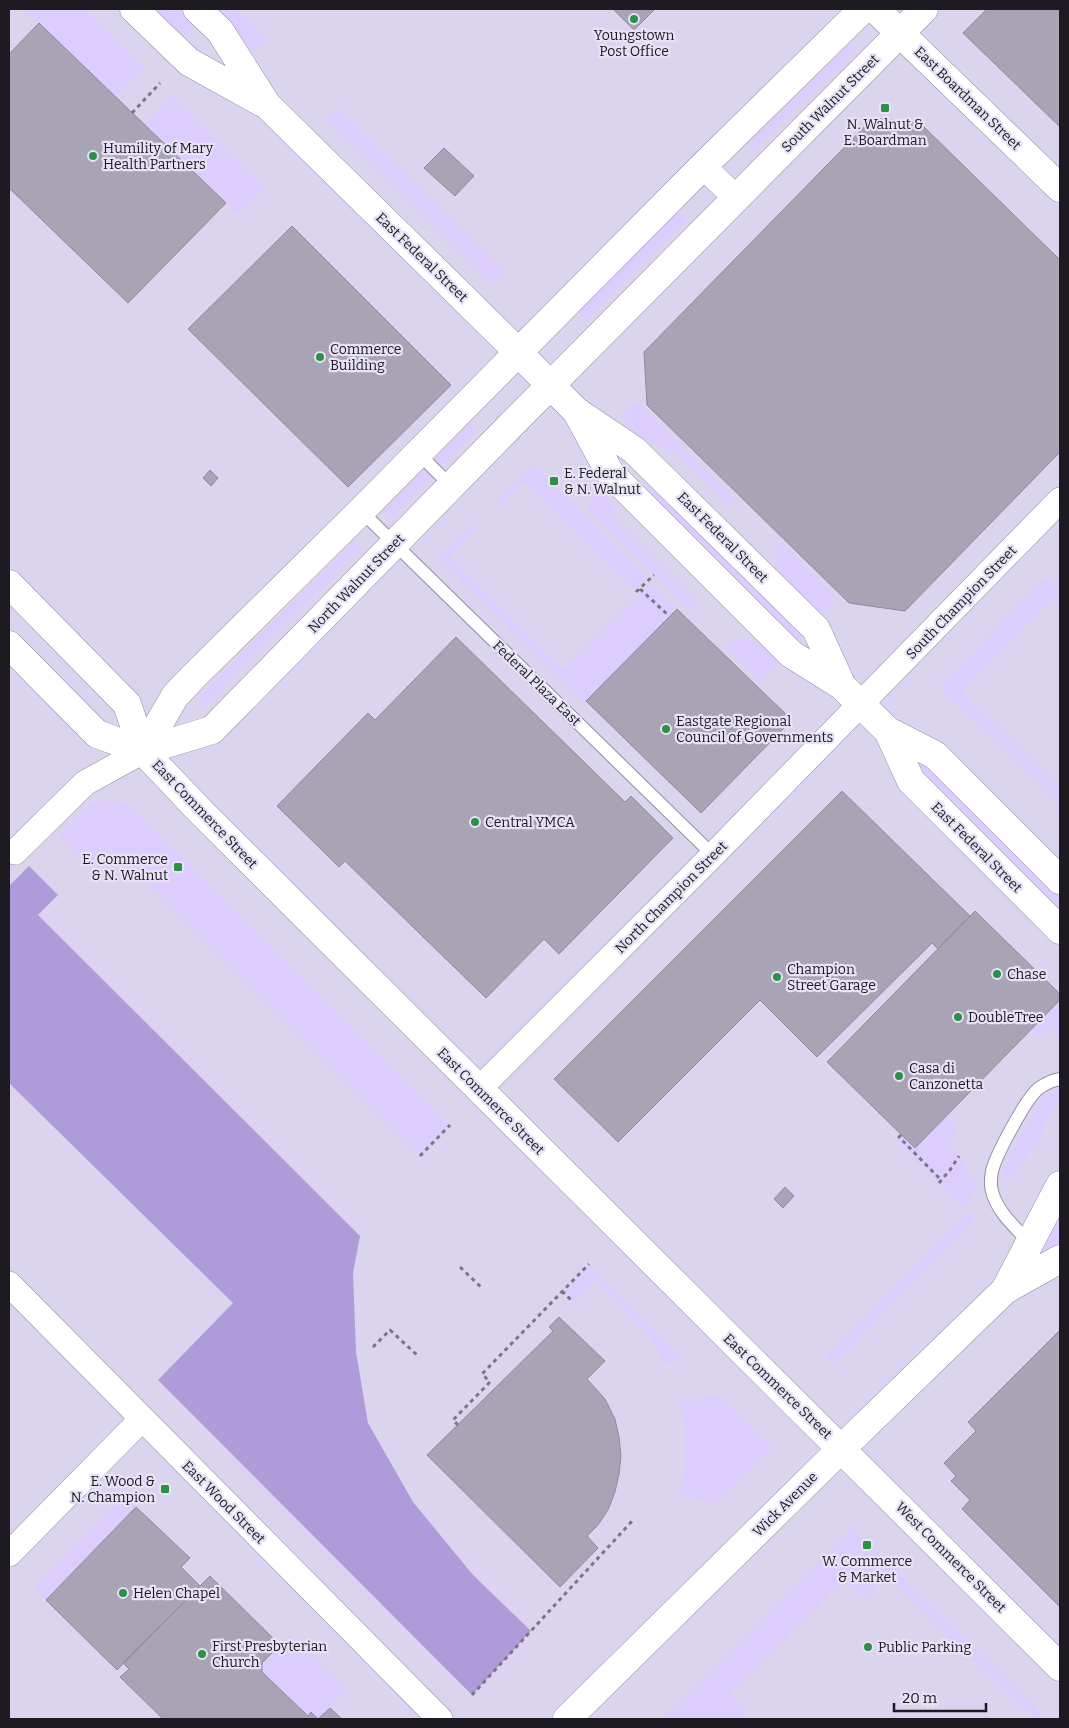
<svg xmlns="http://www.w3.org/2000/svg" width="1069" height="1728" viewBox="0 0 1069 1728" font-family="Bitter,serif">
  <rect width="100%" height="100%" fill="#e7e2f6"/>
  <path fill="#dbd4ef" d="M9,9h1051v1710h-1051z"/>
  <path fill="#dbcdfe" d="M24,9h62l58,58 -29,29z
    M154,9h28l11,11v9l-6,5h-6z
    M208,9h27l32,30 -13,13z
    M850,43l6,7 -103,101 -6,-7z
    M173,95l92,92 -27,28 -94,-91z
    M338,108l167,164 -12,12 -167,-164z
    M679,211l8,9 -100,100 -9,-8z
    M635,401l101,99 -6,6 -53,-52 -35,-15 -22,-22z
    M470,423l7,8 -86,87 -7,-8z
    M534,464l114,113 -14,14 -110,-109 -24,23 -3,-4z
    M628,472l15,14 37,20 124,126 -3,8 -3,1z
    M604,488l12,33 82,81 -8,9 -104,-104z
    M472,524l4,5 -27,28 114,113 87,-87 27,26 -93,94 -146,-145z
    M353,541l7,7 -154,157 -7,-7z
    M779,542l57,57 -15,15 -40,-39 -8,-27z
    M1046,577l13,13 -98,101 99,96v16l-120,-116z
    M735,638l27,6 17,17 -20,20 -33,-34z
    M924,761l136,131v22l-140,-139 -2,-8 3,-5z
    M102,800l27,3 321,322 -30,31 -308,-308 -20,20 -33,-32 30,-31z
    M1056,1004l4,3v30l-10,-10 -11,11 -8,-8z
    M1060,1089v11h-2l-17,33 1,5 -7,11 -5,1 -15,26 -6,4 -7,-4c1,-13 34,-69 44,-79 4,-5 8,-6 14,-8z
    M946,1116l12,11 -8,15 28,45 -15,21 -68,-67 6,-6 14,13z
    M1060,1185v74l-36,-4z
    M968,1212l7,7 -141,145 -8,-7z
    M589,1264l93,93 -16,7 -16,-26 -21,-23 -35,-35 -21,22 -11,-11z
    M719,1395l53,52 -56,57 -37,-10 7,-25v-37l-7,-31z
    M124,1495l12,12 -90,93 -12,-12z
    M853,1528l194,191h-14l-146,-143 -22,23 -21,-19 -115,114 20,19 -6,6h-80z
    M290,1635l57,55 -29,29 -7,-7 -3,4 -46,-44v-9z"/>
  <path fill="#ae9bda" d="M29,866l29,29 -20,20 322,321 -7,37 3,79 12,71 45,79 60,73 58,56 -59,64 -314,-315 75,-77 -224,-220v-197z"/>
  <path fill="#a9a3b6" stroke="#908b9d" d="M613,9h42l-21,21z
    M987,9h73v118l-97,-94z
    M39,23l187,180 -98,100 -119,-115v-134z
    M873,118l47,5 140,137v192l-155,159 -56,-8 -202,-198 -3,-53z
    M444,148l30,28 -19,20 -31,-28z
    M292,226l159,159 -103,102 -160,-158z
    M210,470l8,8 -7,8 -8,-8z
    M677,609l115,111 -91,93 -115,-112z
    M456,637l169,165 6,-6 42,42 -114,116 -15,-15 -58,59 -141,-137 -6,6 -62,-61 91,-93 7,7z
    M842,791l128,125 -32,33 -6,-6 -115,114 -57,-57 -142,142 -64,-63z
    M975,911l85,83v6l-145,148 -88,-86z
    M785,1187l9,9 -11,12 -9,-9z
    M559,1317l46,44 -18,18 18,20 10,20 4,18 2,19 -2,18 -4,18 -7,18 -10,15 -11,11 11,12 -38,39 -133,-132 126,-124 -4,-4z
    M1060,1330v277l-98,-98 8,-9 -19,-19 5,-5 -12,-13 32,-32 -8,-9z
    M136,1507l54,51 -9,9 19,19 -83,84 -71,-70z
    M210,1576l70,69 -18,18v9l46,44 3,-4 7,7h-155l-43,-42 9,-8 -6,-6z
    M330,1708l12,11h-24z"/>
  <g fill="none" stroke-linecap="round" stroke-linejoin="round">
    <g stroke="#938ea1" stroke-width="14">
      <path id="service" d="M418,453l33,33
        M361,511l352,344
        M1030,1243c-15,-16 -33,-31 -38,-52 -2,-6 -1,-14 0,-20 4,-16 34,-73 47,-83 6,-4 14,-8 21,-9"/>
    </g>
    <g stroke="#938ea1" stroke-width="26">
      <path id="minor" d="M703,166l33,32
        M15,852l70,-69 58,-32
        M479,1089l234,-234 347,-355
        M9,1284l431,435
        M9,1554l133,-135"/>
    </g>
    <g stroke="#938ea1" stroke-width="29">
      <path id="tertiary" d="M134,9l55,53 74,41
        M197,9l23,22 47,74 235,231 74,75 58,39 182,179 26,57
        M875,9l185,179
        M578,414l32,59 181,181 51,32 46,45 47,24 125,125
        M888,731l23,50 149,149
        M143,751l69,-21 296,-302 416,-419
        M143,751l32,-55 18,-19 168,-166 342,-345 160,-157"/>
    </g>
    <g stroke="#938ea1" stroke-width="29">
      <path id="secondary" d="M9,584l118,120 16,47 58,61 859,855
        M9,645l88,89 46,17"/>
    </g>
    <g stroke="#938ea1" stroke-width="29">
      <path id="primary" d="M1005,1290l55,-105
        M567,1719l275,-271 163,-158 55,-31"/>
    </g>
    <path stroke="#7a7684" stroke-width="3" stroke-dasharray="4 4" stroke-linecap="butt" d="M132,113l28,-30
      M640,589l28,26
      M636,592l18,-17
      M901,1135l-2,2 42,43
      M420,1156l30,-31
      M939,1183l11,-13 9,-14
      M460,1267l23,22
      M562,1291l11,11
      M373,1347l17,-17 28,26
      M458,1425l-5,-5 37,-38 -8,-8 107,-110
      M472,1695l162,-176"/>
    <use href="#service" stroke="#fff" stroke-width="12"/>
    <use href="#minor" stroke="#fff" stroke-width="25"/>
    <use href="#tertiary" stroke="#fff" stroke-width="28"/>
    <use href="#secondary" stroke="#fff" stroke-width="28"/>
    <use href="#primary" stroke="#fff" stroke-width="28"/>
  </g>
  <g fill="#2c9045" stroke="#e7e2f6" stroke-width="2">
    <circle cx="634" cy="19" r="5"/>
    <rect x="880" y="103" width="10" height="10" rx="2.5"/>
    <circle cx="93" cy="156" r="5"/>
    <circle cx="320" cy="357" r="5"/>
    <rect x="549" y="476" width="10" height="10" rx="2.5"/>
    <circle cx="666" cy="729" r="5"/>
    <circle cx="475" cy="822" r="5"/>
    <rect x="173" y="862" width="10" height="10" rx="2.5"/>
    <circle cx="997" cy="974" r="5"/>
    <circle cx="777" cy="977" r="5"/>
    <circle cx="958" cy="1017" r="5"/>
    <circle cx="899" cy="1076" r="5"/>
    <rect x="160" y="1484" width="10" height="10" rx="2.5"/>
    <rect x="862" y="1540" width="10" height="10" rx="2.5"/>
    <circle cx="123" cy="1593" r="5"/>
    <circle cx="868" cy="1647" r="5"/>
    <circle cx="202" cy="1654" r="5"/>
  </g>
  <g text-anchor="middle" stroke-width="4.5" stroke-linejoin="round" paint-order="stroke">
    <g font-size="14" fill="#1d1a22" stroke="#e7e2f6" text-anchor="start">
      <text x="634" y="40" text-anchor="middle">Youngstown<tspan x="634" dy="16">Post Office</tspan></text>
      <text x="885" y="129" text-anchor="middle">N. Walnut &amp;<tspan x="885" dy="16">E. Boardman</tspan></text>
      <text x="103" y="153">Humility of Mary<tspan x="103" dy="16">Health Partners</tspan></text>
      <text x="330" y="354">Commerce<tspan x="330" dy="16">Building</tspan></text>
      <text x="564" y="478">E. Federal<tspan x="564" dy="16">&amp; N. Walnut</tspan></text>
      <text x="676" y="726">Eastgate Regional<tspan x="676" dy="16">Council of Governments</tspan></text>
      <text x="485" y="827">Central YMCA</text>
      <text x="168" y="864" text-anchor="end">E. Commerce<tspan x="168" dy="16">&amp; N. Walnut</tspan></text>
      <text x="787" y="974">Champion<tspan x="787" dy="16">Street Garage</tspan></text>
      <text x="1007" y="979">Chase</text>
      <text x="968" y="1022">DoubleTree</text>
      <text x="909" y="1073">Casa di<tspan x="909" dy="16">Canzonetta</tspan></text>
      <text x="155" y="1486" text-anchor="end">E. Wood &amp;<tspan x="155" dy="16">N. Champion</tspan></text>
      <text x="867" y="1566" text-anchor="middle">W. Commerce<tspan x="867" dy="16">&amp; Market</tspan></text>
      <text x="133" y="1598">Helen Chapel</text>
      <text x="212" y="1651">First Presbyterian<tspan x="212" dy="16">Church</tspan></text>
      <text x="878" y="1652">Public Parking</text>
    </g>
    <g font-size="14" fill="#1d1a22" stroke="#e7e2f6">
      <text transform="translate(968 98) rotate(44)" y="5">East Boardman Street</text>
      <text transform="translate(830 103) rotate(-45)" y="5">South Walnut Street</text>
      <text transform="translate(422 257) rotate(44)" y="5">East Federal Street</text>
      <text transform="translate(723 537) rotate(45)" y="5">East Federal Street</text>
      <text transform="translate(356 583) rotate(-46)" y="5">North Walnut Street</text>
      <text transform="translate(961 602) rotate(-46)" y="5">South Champion Street</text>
      <text transform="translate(537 683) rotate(44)" y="5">Federal Plaza East</text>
      <text transform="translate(205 814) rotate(46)" y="5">East Commerce Street</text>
      <text transform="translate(977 847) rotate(45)" y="5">East Federal Street</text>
      <text transform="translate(671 897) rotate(-45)" y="5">North Champion Street</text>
      <text transform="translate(491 1101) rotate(45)" y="5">East Commerce Street</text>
      <text transform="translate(778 1386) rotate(44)" y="5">East Commerce Street</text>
      <text transform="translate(224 1502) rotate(45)" y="5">East Wood Street</text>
      <text transform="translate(785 1504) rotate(-45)" y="5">Wick Avenue</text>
      <text transform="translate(951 1557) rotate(45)" y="5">West Commerce Street</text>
    </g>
  </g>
  <rect width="1069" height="1728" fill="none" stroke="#1d1a22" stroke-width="20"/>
  <path d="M894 1703v8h92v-8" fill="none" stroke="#1d1a22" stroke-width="2.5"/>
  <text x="902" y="1703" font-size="15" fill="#1d1a22" stroke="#e7e2f6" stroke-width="4" paint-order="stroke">20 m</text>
</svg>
